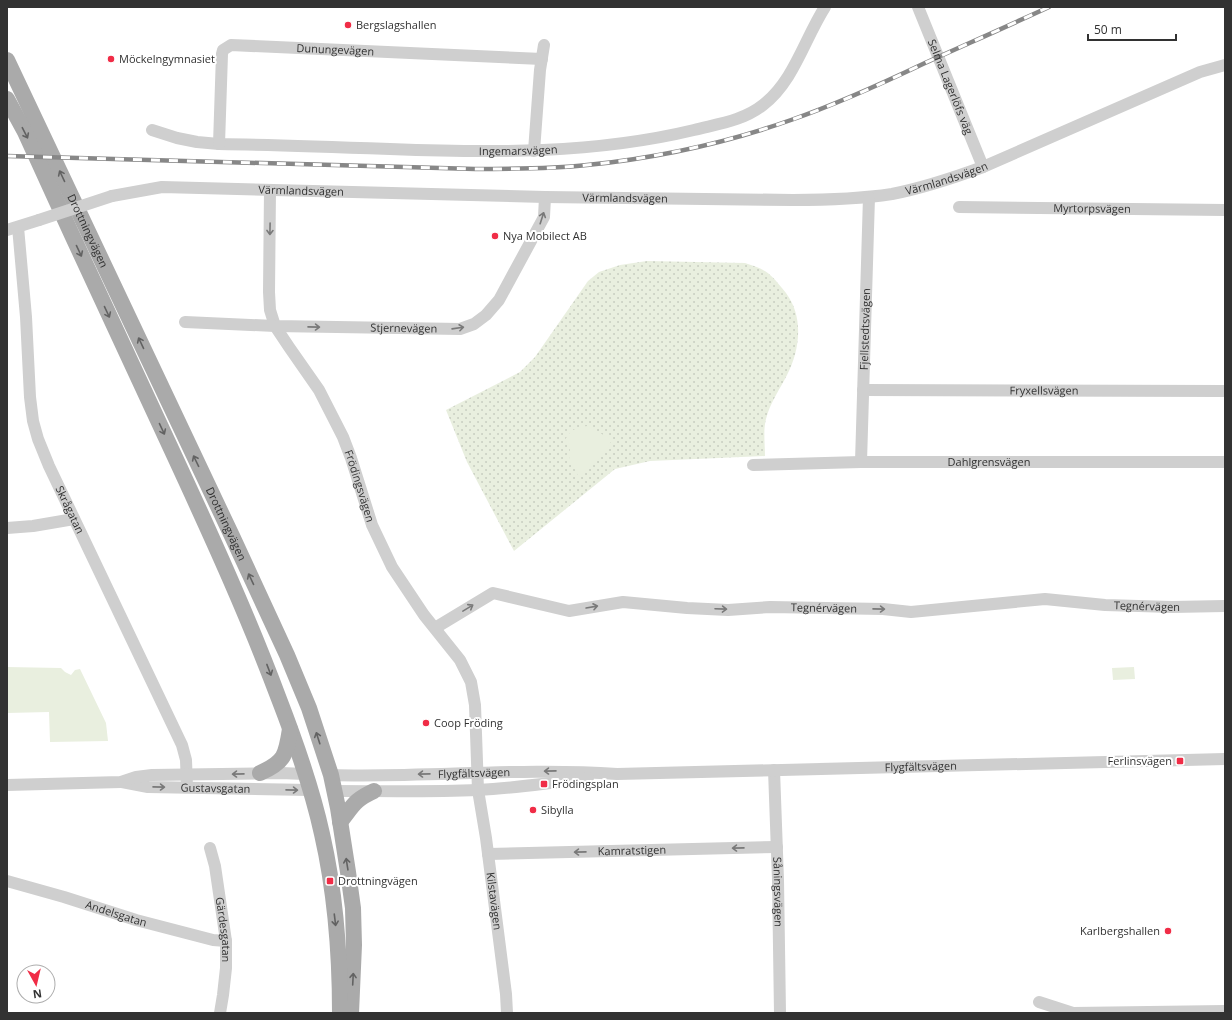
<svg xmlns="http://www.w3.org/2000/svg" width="1232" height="1020" viewBox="0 0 1232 1020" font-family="'Open Sans',sans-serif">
  <defs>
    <pattern id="grass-dots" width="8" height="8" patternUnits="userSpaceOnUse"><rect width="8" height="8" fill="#e9efdf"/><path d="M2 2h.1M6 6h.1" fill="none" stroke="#c8cdc0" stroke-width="1.8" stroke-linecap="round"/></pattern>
  </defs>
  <rect width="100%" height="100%" fill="#fff"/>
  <path fill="url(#grass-dots)" d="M647,261l98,2c23,7 26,11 41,30 18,24 14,57 1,82 -7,14 -17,28 -21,44 -3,11 -1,25 -1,37l-115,5 -35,8 -101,82 -47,-89 -21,-52 74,-38 15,-15 53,-76 11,-9 21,-7z"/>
  <path fill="#e9efdf" d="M588,426l24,14c-10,18 -17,25 -34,36l-2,-5 -7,-10 1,-13 -6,-6c7,-13 10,-14 24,-16z
    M7,667l54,1 4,4 6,3 4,-5 5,-1 26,54 2,18 -58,1 -1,-30 -42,1z
    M1134,667l1,12 -22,1 -1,-12z"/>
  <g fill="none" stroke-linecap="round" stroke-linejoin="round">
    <g stroke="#cfcfcf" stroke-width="12">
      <path id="s1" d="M918,7l65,160"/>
      <path id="s2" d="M152,130l25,8 20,4 22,2c57,1 114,3 171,5 102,4 204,5 304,-19 23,-6 49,-9 69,-25 31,-24 41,-65 62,-98"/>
      <path id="s3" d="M219,144l3,-90 1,-4 8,-5 311,14"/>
      <path d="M534,151l6,-81 4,-25"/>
      <path id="s4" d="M270,190l-1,102 1,18 5,16 14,21 30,43 24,47 8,21 21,67 20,42 32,48 36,45 11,22 4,23 3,85 8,48 20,156 1,19"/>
      <path id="s5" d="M112,196l50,-9 383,10 248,3c33,0 66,-1 99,-6 31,-6 61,-16 91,-27l217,-95 25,-7"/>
      <path id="s6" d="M959,207l266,3"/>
      <path id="s7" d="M18,227l8,90 4,80 3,24 5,18 11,27 133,279 4,15 1,27"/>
      <path d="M7,230l32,-10"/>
      <path id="s8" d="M185,322l90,4 185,3 14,-5 12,-9 13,-15 45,-83 1,-20"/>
      <path id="s9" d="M863,390l362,1"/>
      <path id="s10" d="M861,462l8,-265"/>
      <path id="s11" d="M753,465l108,-3h364"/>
      <path d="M7,528l26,-2 41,-7"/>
      <path id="s12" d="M435,628l58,-35 76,18 54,-9 64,6 41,2 42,-3 113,2 28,3 134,-13 60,6 67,2 53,-1"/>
      <path id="s13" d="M774,770l4,110 2,133"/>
      <path id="s14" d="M331,775c95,3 190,-8 286,-1l608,-15"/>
      <path id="s15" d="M122,782l26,5 162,3"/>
      <path d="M7,785l114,-3 15,-5 16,-2 129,-2 24,1"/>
      <path d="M334,791c48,0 96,1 144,-1 37,-2 74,-7 110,-12"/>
      <path id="s16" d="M210,848l5,18 11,75v27l-3,27 -3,18"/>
      <path id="s17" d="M488,854l289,-7"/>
      <path id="s18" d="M7,881l57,16 72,23 77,20 13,1"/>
      <path d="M1039,1002l34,11 152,-2"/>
    </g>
    <g stroke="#aaa" stroke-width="16">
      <path id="s19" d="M7,60l225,476 55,119 22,53 22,67 7,33 10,64 5,36 1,37 -3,68"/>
      <path d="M7,99l18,33c49,108 99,216 149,323 37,80 74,161 105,244 17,44 33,89 43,135 13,57 18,121 18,179"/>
      <path d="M260,773c25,-11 26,-18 30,-44"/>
      <path d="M340,822c13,-16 14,-22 34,-31"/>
    </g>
    <g stroke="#878787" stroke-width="4.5">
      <path id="rail" d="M7,156l468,13c38,0 75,0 112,-4 69,-7 139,-22 204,-45 46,-16 90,-36 134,-57 42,-19 83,-37 124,-56"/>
    </g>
    <use href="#rail" stroke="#fff" stroke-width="3" stroke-dasharray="9" stroke-linecap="butt"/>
    <path stroke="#cfcfcf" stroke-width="12" d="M39,220l73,-24"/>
  </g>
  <defs><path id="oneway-shaft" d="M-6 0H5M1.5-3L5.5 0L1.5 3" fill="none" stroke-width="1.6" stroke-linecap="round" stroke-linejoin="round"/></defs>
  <g stroke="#626262">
    <use href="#oneway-shaft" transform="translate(25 133) rotate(63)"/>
    <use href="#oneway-shaft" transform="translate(62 176) rotate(-115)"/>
    <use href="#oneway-shaft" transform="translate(79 251) rotate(65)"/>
    <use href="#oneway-shaft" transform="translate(107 312) rotate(65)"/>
    <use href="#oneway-shaft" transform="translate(141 343) rotate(-115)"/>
    <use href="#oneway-shaft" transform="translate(162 429) rotate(65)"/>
    <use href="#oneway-shaft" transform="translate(196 461) rotate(-116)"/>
    <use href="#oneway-shaft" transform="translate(251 579) rotate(-115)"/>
    <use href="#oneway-shaft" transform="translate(269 670) rotate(69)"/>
    <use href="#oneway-shaft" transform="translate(318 738) rotate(-108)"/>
    <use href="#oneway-shaft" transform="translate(347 864) rotate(-99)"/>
    <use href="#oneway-shaft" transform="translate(335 920) rotate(83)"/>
    <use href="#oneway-shaft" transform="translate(353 979) rotate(-87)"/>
  </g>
  <g stroke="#797979">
    <use href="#oneway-shaft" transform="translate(542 218) rotate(-72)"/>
    <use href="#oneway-shaft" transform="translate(270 229) rotate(91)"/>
    <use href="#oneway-shaft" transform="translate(314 327) rotate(1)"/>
    <use href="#oneway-shaft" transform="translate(458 328) rotate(-8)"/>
    <use href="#oneway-shaft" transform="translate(592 607) rotate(-10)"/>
    <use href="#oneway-shaft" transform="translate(468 608) rotate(-31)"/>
    <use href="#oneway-shaft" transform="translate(721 609) rotate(2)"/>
    <use href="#oneway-shaft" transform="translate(879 609) rotate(1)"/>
    <use href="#oneway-shaft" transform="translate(550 771) rotate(179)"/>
    <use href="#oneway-shaft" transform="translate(238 774) rotate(179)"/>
    <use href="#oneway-shaft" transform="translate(424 774) rotate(179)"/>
    <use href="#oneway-shaft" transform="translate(159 787) rotate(1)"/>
    <use href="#oneway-shaft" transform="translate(292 790) rotate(1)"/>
    <use href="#oneway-shaft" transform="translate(738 848) rotate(179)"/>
    <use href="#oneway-shaft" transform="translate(580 852) rotate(179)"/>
  </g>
  <g fill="#f02c46" stroke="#fff" stroke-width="1.5">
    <circle cx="348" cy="25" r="4"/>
    <circle cx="111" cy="59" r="4"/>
    <circle cx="495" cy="236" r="4"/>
    <circle cx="426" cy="723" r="4"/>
    <rect x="1176" y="757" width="8" height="8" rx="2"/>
    <rect x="540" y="780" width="8" height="8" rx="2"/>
    <circle cx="533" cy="810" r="4"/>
    <rect x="326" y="877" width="8" height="8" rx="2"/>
    <circle cx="1168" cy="931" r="4"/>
  </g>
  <g text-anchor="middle" stroke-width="4" stroke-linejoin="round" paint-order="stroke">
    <g font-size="11" fill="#323232" stroke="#fff" text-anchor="start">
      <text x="356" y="29">Bergslagshallen</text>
      <text x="119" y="63">Möckelngymnasiet</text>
      <text x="503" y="240">Nya Mobilect AB</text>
      <text x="434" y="727">Coop Fröding</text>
      <text x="1172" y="765" text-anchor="end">Ferlinsvägen</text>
      <text x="552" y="788">Frödingsplan</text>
      <text x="541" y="814">Sibylla</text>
      <text x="338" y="885">Drottningvägen</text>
      <text x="1160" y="935" text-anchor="end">Karlbergshallen</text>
    </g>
    <g font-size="11" fill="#323232" stroke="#fff">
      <text dy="4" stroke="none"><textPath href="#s3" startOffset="208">Dunungevägen</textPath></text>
      <text dy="4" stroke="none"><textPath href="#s1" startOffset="86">Selma Lagerlöfs väg</textPath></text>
      <text dy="4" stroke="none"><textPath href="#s2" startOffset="368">Ingemarsvägen</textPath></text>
      <text dy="4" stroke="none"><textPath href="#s5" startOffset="838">Värmlandsvägen</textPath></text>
      <text dy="4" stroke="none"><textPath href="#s5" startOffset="190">Värmlandsvägen</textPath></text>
      <text dy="4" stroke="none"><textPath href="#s5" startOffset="514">Värmlandsvägen</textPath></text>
      <text dy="4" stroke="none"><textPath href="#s6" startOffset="133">Myrtorpsvägen</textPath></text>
      <text dy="4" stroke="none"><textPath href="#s19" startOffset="189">Drottningvägen</textPath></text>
      <text dy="4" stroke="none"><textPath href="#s8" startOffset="219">Stjernevägen</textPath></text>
      <text dy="4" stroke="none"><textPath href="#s10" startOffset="133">Fjellstedtsvägen</textPath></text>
      <text dy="4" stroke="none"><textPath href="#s9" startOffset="181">Fryxellsvägen</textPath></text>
      <text dy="4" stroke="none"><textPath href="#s11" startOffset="236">Dahlgrensvägen</textPath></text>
      <text dy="4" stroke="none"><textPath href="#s4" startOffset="319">Frödingsvägen</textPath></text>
      <text dy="4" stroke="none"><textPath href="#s7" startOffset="291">Skrågatan</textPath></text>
      <text dy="4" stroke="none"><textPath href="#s19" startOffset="513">Drottningvägen</textPath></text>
      <text dy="4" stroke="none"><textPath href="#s12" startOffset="726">Tegnérvägen</textPath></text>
      <text dy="4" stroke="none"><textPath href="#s12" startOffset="402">Tegnérvägen</textPath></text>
      <text dy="4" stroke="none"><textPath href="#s14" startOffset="590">Flygfältsvägen</textPath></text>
      <text dy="4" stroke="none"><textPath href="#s14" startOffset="143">Flygfältsvägen</textPath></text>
      <text dy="4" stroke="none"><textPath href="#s15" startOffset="94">Gustavsgatan</textPath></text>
      <text dy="4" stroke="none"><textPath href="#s17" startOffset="144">Kamratstigen</textPath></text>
      <text dy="4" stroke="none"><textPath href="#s13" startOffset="122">Såningsvägen</textPath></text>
      <text dy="4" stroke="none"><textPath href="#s4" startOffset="767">Kilstavägen</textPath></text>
      <text dy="4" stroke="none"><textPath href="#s18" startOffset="114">Andelsgatan</textPath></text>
      <text dy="4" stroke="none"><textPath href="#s16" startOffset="83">Gärdesgatan</textPath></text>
    </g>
  </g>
  <rect width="1232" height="1020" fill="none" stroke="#323232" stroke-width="16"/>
  <g transform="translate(36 984) rotate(172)"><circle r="19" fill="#ffffff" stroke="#adadad"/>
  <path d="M0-3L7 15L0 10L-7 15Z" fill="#f02c46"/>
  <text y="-6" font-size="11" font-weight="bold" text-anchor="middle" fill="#323232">N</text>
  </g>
  <path d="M1088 34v6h88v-6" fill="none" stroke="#323232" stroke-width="2"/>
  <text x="1094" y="34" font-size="12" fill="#323232" stroke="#ffffff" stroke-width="3" paint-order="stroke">50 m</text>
</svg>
